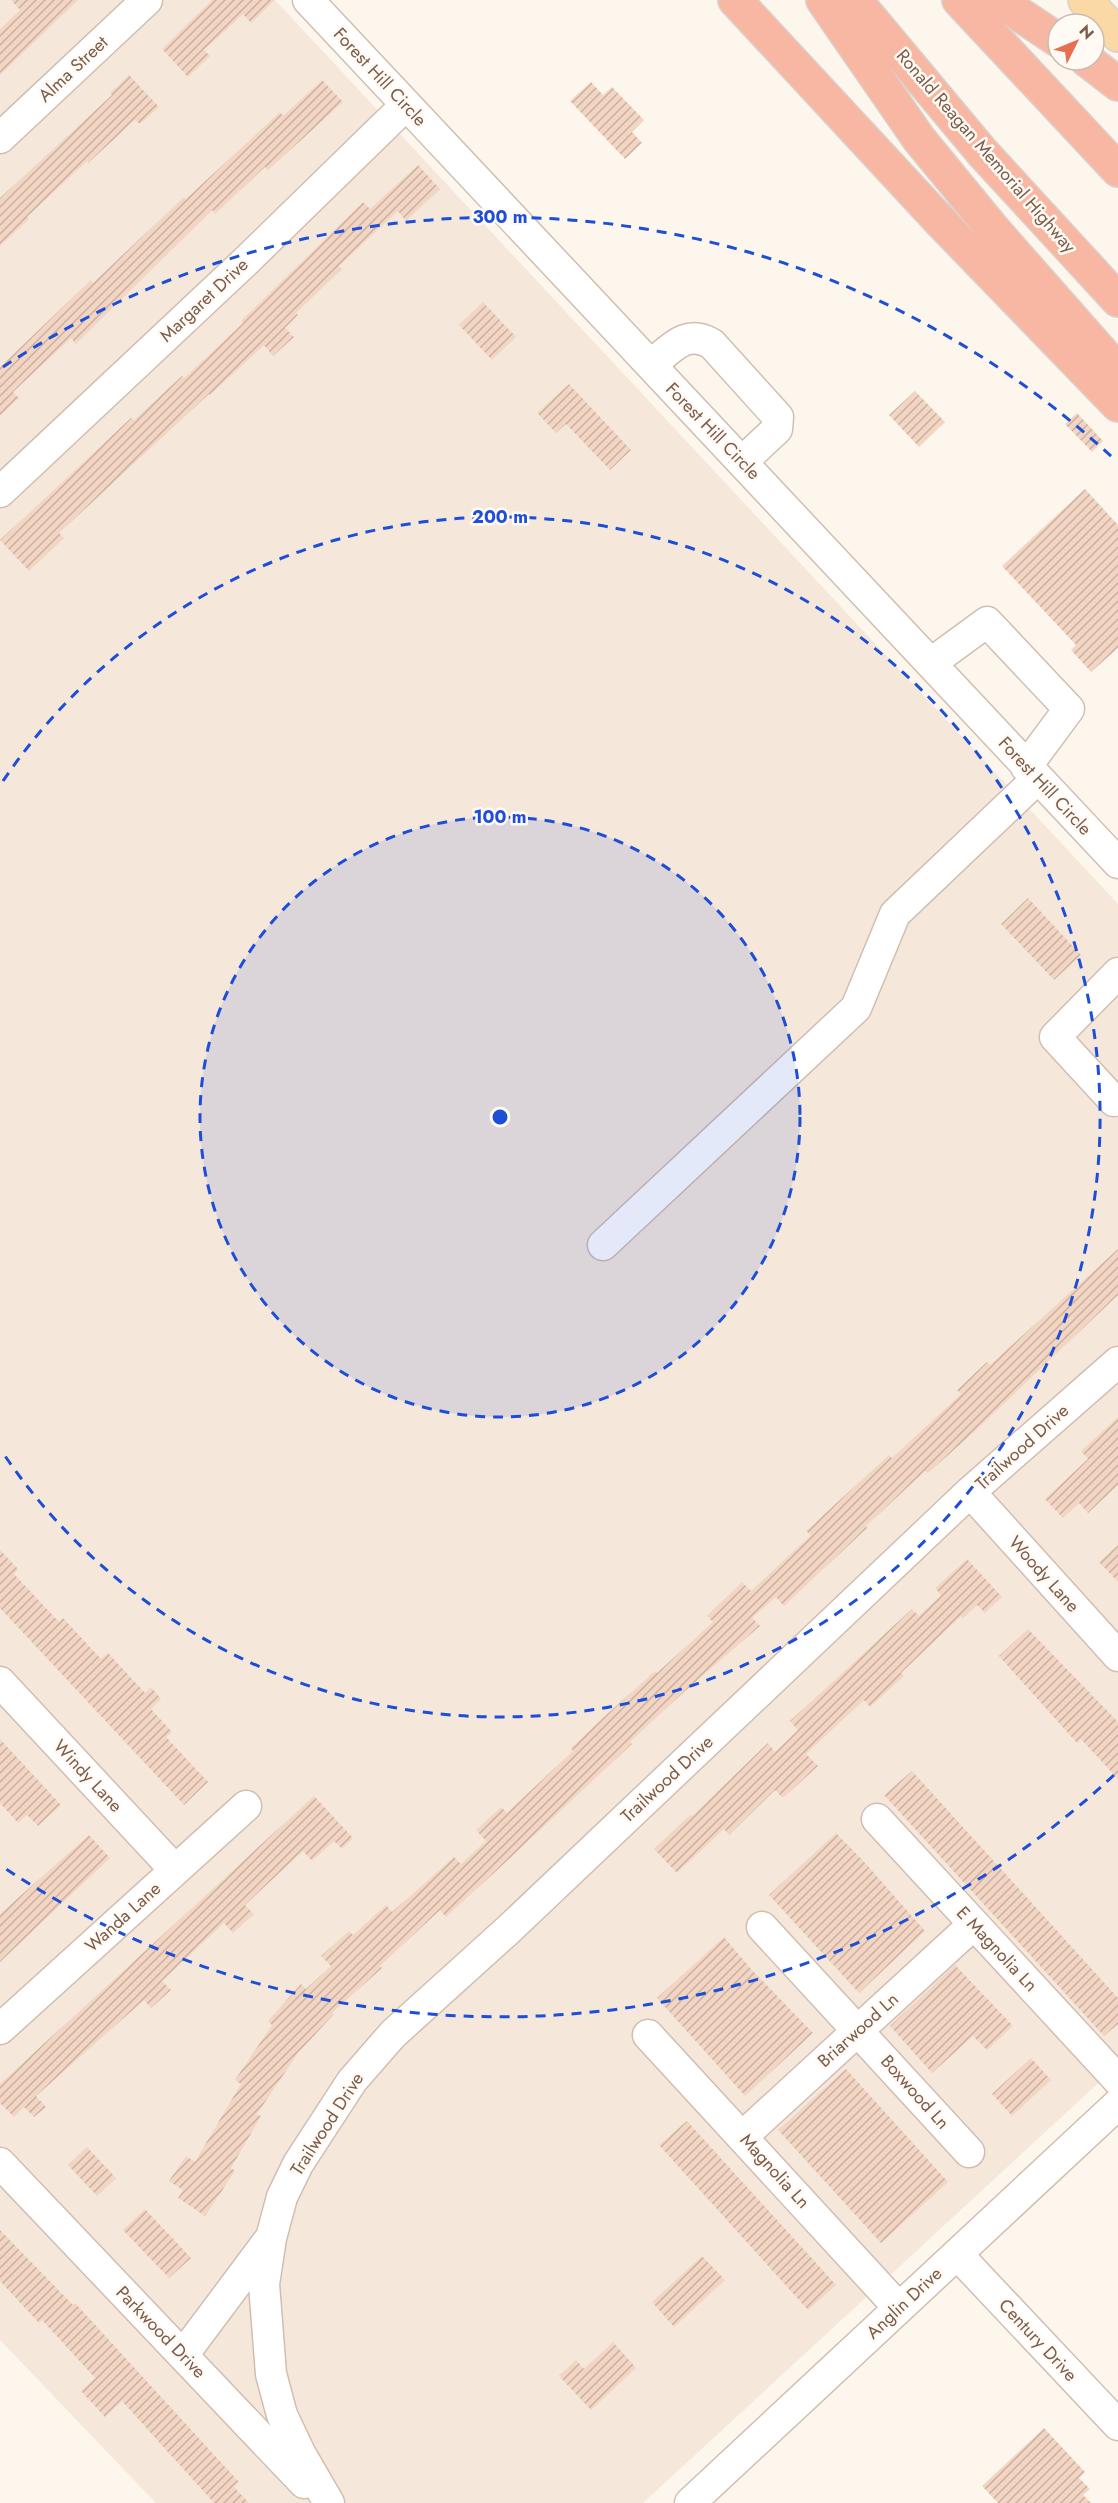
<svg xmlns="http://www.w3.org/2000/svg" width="1118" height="2503" viewBox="0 0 1118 2503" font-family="Jost,sans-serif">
  <defs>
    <pattern id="building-hatch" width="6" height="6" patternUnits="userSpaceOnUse" patternTransform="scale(1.5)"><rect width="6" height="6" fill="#f3d5c3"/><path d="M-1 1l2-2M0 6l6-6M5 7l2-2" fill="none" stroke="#cab0a1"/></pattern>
  </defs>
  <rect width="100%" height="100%" fill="#fdf6ec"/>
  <path fill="#f5e8da" d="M0,0h275l843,904v1161l-475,438h-487l-156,-163z"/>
  <path fill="url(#building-hatch)" d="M11,0h67l-78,75v-46l20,-19z
    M212,0h63l-24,23 -8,-9 -39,36 6,6 -22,21 -26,-28z
    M129,75l30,32 -19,17 -5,-4 -47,43 -1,-2 -60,56 2,2 -29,27v-48l112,-103 -2,-2z
    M322,80l21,22 -75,68 -3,-3 -50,47 -3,-4 -136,134 -5,-6 -58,54 6,6 -19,18v-49l91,-87 2,3 91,-86 2,2 94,-87 3,4z
    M591,82l12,13 9,-8 32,33 -12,12 10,11 -17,16 -55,-58z
    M418,165l22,24 -34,32 -8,-10 -59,55 3,3 -46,44 2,2 -13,13 9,9 -21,19 -9,-11 -54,50 -1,-1 -150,139 5,5 -35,33 -29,-31 131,-122 3,2 48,-44 2,2 59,-55 -2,-2 122,-119 7,7z
    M483,302l33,35 -24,23 -33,-35z
    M569,384l62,66 -21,20 -44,-46 -10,9 -19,-20z
    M915,391l30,31 -26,25 -30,-32z
    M1077,413l26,28 -11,11 -27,-28z
    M1085,489l33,36v123l-27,24 -20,-22 5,-5 -74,-79z
    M1028,898l53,57 -27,25 -53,-56z
    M1118,1249v46l-144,137 -46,41 -3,-2 -59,55 1,2 -83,78 -8,-9 -24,21 8,8 -75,65 -55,51 2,2 -138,129 -48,44 -6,-7 -60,56 2,2 -50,45 2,1 -36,39 -41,61 4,2 -30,52 4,3 -30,45 -27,-18 5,-8 -14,-9 17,-25 9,6 46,-78 -6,-4 37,-55 -4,-4 33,-37 5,5 25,-23 -10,-10 28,-25 4,4 33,-30 6,7 62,-55 7,7 25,-23 -10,-11 25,-23 6,6 66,-62 -2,-3 34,-32 50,-45 2,2 56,-51 -6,-6 35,-34 9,9 60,-56 -5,-4 83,-76 3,3 69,-64 -4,-4 30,-28 3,3z
    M1118,1417v68l-30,28 -9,-10 -16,15 -18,-19 43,-40 -7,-8z
    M1118,1545v37l-19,-20z
    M0,1550l18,19 -4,5 45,48 4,-4 38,41 7,-6 37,40 6,-6 10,12 -10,10 21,23 -6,5 42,45 -24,23 -184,-197z
    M967,1559l35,38 -17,16 -8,-8 -14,13 -2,-2 -60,57 3,3 -34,31 -6,-7 -58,54 12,12 -35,32 -8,-8 -46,45 -5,-6 -47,44 -23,-24 36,-34 2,1 76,-73 7,9 23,-22 -8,-9 122,-112 7,7 22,-21 -6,-7z
    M1028,1629l90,93v57l-37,-40 -4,4 -78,-87z
    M0,1739l61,66 -23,21 -11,-11 -9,8 -18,-20z
    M912,1771l206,227v26l-14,12 -220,-241z
    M314,1796l39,42 -11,11 -8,-8 -22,20 -9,-10 -58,54 9,9 -21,19 -9,-10 -62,58 9,9 -20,18 -7,-8 -108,96 10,11 -12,10 -10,-10 -10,10 -14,-14v-19z
    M836,1833l30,31 59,67 -66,62 -90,-98z
    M89,1835l21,23 -110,104v-48z
    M724,1937l27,32 62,64 -68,63 -88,-98z
    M955,1965l58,61 -26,24 -14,-14 -41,37 -42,-47z
    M1031,2058l20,22 -39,36 -20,-22z
    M846,2069l102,113 -67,61 -103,-113z
    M687,2121l149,164 -28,25 -149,-165z
    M87,2147l29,31 -19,18 -29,-31z
    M145,2209l46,49 -22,20 -46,-48z
    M0,2230l73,75 2,-2 164,179 -5,5 15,16h-35l-92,-102 -17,16 -24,-26 14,-13 -53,-58 -3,3 -39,-42z
    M702,2256l23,24 -51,47 -22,-25z
    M613,2342l23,26 -45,42 -32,-34 17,-16 8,9z
    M1044,2428l41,44 -6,6 11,11 -7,6 8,8h-93l-16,-17z"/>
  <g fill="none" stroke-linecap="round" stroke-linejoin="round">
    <g stroke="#d1beb0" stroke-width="33">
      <path id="minor" d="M308,0l810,863
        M0,138l147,-138
        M651,365c20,-16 35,-37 61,-21l66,73 -1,12 -35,33
        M0,492l246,-231 160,-156
        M931,663l56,-41 82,87 -43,58
        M1114,1101l-59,-64 63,-64
        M603,1245l253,-237 39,-94 142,-135
        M970,1492l148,164
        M0,1682l175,188
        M877,1819l241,261
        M762,1927l207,225
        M0,2029l246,-223
        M648,2035l251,273
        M743,2136l231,-212
        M0,2163l304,320
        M957,2254l161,171
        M183,2355l86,-115
        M329,2503l-29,-50 -18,-38 -11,-41 -7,-90 7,-46 11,-41 16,-33 54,-83 41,-47 114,-103 463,-439 148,-130
        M690,2503l428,-399"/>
    </g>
    <g stroke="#dad1cd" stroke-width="36">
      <path id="major" d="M1085,0l33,35"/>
    </g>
    <g stroke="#dad1cd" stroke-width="36">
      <path id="highway" d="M735,0l205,221 178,184
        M823,0l96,139 73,89 126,143
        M855,0l127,152 136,148
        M959,0l159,170
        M998,0l60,40
        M1087,60l31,24"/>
    </g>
    <use href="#minor" stroke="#fff" stroke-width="30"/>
    <use href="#major" stroke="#fbd9a5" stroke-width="33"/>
    <use href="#highway" stroke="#f7b7a3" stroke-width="33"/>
  </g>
  <circle cx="500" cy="1117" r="300" fill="#1d4ed8" fill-opacity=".12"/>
  <g fill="none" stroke="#1d4ed8" stroke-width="3" stroke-dasharray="10 8">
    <circle cx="500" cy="1117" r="300"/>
    <path d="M3 781A600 600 0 1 1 3 1453"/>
    <path d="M1114 1775A900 900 0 0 1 3 1867M3 367A900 900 0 0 1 1114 459"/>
  </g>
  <g text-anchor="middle" stroke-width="5" stroke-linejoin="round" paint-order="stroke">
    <g font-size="18" fill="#7a5c4d" stroke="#fffaf3">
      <text transform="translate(73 69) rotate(-43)" y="6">Alma Street</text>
      <text transform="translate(380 77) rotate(47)" y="6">Forest Hill Circle</text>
      <text transform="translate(986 151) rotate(49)" y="6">Ronald Reagan Memorial Highway</text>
      <text transform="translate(204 300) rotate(-43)" y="6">Margaret Drive</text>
      <text transform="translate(713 431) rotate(46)" y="6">Forest Hill Circle</text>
      <text transform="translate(1045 786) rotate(47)" y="6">Forest Hill Circle</text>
      <text transform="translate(1022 1447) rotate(-42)" y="6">Trailwood Drive</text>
      <text transform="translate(1044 1574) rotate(48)" y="6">Woody Lane</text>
      <text transform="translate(88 1776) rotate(47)" y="6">Windy Lane</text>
      <text transform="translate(667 1779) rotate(-43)" y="6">Trailwood Drive</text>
      <text transform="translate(123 1917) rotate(-42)" y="6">Wanda Lane</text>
      <text transform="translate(997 1949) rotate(47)" y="6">E Magnolia Ln</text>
      <text transform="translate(858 2030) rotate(-42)" y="6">Briarwood Ln</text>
      <text transform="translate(915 2092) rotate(48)" y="6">Boxwood Ln</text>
      <text transform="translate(327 2124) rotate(-57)" y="6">Trailwood Drive</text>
      <text transform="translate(775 2171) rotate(48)" y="6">Magnolia Ln</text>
      <text transform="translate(904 2303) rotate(-43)" y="6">Anglin Drive</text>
      <text transform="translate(161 2332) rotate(46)" y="6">Parkwood Drive</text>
      <text transform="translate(1038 2340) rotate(47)" y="6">Century Drive</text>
    </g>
  </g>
  <circle cx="500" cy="1117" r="9" fill="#1d4ed8" stroke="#fffaf3" stroke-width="3"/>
  <g font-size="18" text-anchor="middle" font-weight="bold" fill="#1d4ed8" stroke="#fffaf3" stroke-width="5" stroke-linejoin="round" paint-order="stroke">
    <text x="500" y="223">300 m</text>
    <text x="500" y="523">200 m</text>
    <text x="500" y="823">100 m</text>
  </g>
  <g transform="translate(1076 42) rotate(47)"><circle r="28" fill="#fffaf3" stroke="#cabbb1" stroke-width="1.5"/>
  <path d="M0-4.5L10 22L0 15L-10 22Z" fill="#e76f51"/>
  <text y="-9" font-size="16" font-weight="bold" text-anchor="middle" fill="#7a5c4d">N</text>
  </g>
</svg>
